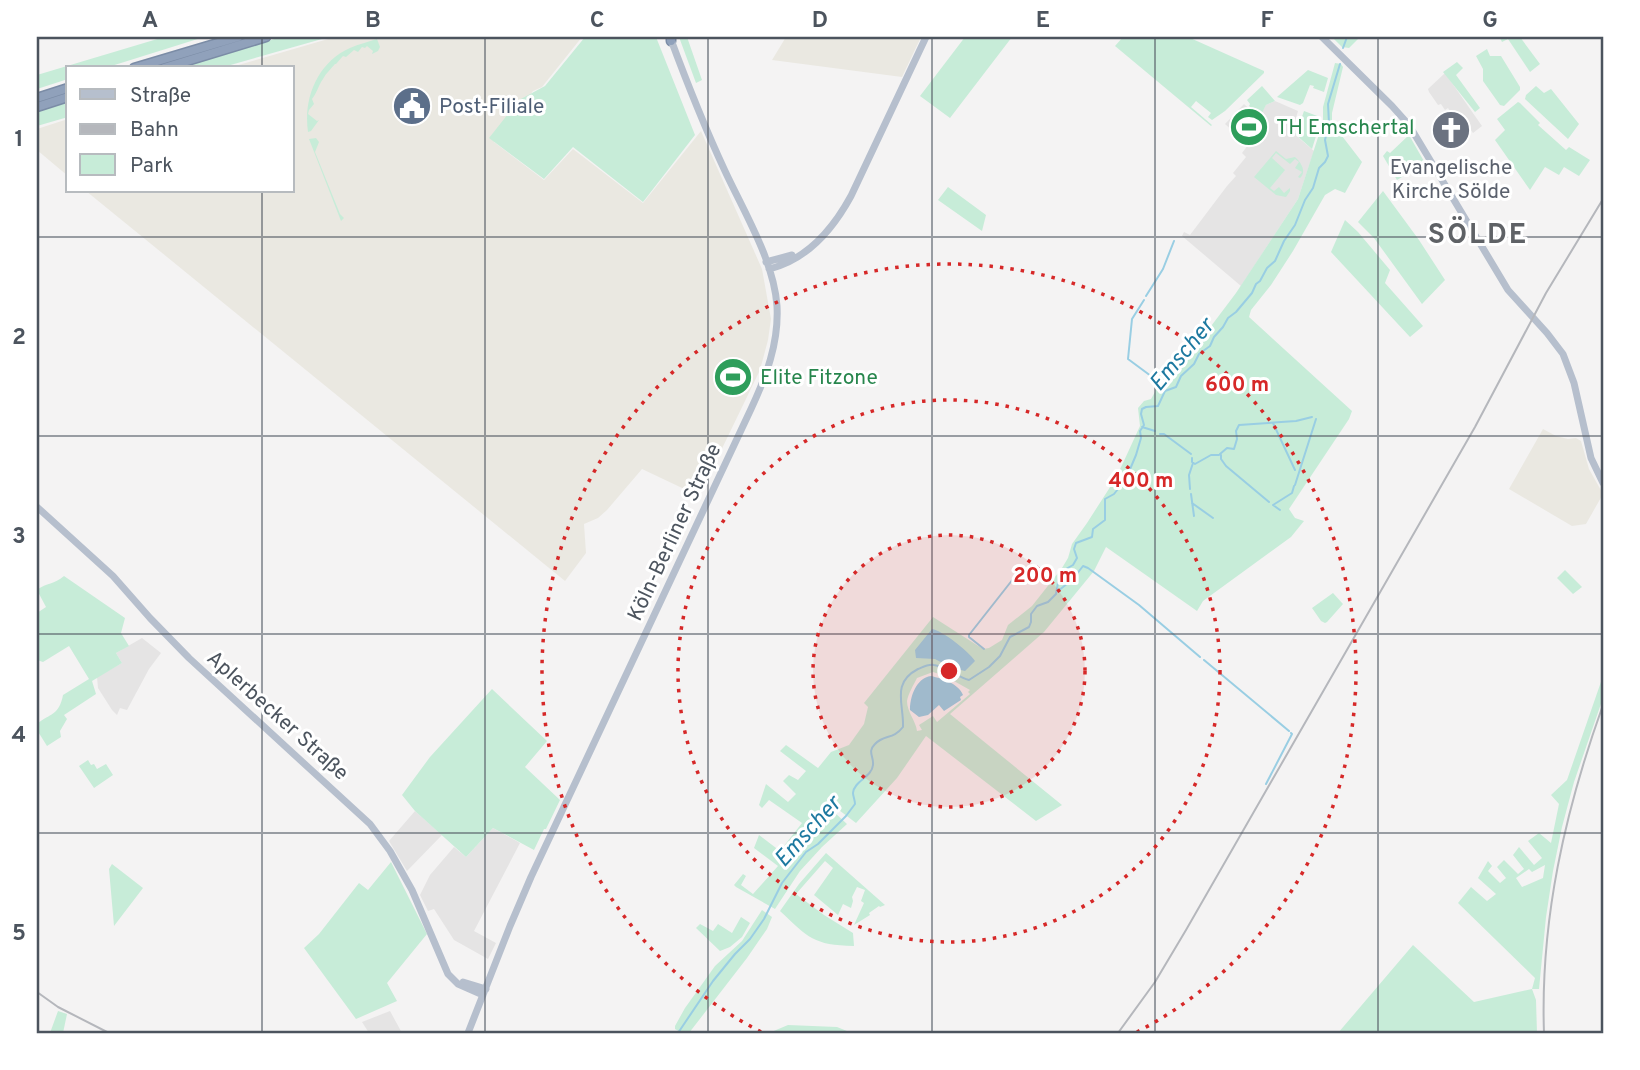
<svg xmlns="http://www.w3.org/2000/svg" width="1640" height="1070" viewBox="0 0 1640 1070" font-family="Overpass,sans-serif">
  <rect width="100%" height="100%" fill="#f4f3f3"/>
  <path fill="#eae8e1" d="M335,37h247l-40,50 -9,4 -39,51 50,38 29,-31 70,54 58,-72 61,138 9,50 -3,21 -8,30 -61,126 -57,-27 -35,41 -9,8 -14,6 2,29 -21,28 -479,-390h206v-123h-64z
    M786,37h135l-19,40 -130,-17z
    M68,119v57l-31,-26v-21z
    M1543,429l13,7 12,3 8,-1 5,3 8,28 14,25 -17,30 -14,2 -63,-37z"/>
  <path fill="#e5e4e4" d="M1445,73l37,53 -9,7 -3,-4 -3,1 -4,-4 -4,-7h-6l-3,-3 2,-2 -4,-6 -3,2 -4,-6 -3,1 -9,-13 -1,-3z
    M1275,101l23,10 -6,21 22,19 -16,48 -57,87 -59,-50 2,-4 6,3 37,-49 9,-10 -3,-3 13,-16 -4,-4 6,-8 -23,-21 19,-20 15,14 7,-13z
    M142,638l19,15 -12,16 -22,41 -7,-2 -3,7 -5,-5 -14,-22 -1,-11 25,-14 -6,-10z
    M415,811l27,24 -35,36 -18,-30z
    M493,828l27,15 -46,88 22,12 -8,16 -34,-19 -20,-31 -6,2 -8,-16 10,-20 24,-28 12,10z
    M390,1011l12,22h-33l-7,-11z"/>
  <path fill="#c7ecd8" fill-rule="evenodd" d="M164,37h40l-99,31h-37v11l-31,10v-14z
    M281,37h48l-109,31h-42z
    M585,37h71l39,98 -52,67 -70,-55 -29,32 -55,-41 30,-38 26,-14z
    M679,37h8l15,43 -6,3z
    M965,37h47l-62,81 -30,-22z
    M1123,37h65l76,34v2l-39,38 -13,9 -4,-3 3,-4 -15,-12 -5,6 21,18 -1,1 -96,-80z
    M1332,37h28l-11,11 -7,-1z
    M1502,37h18l20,27 -10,8 -22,-33 -6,3 -2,-4z
    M377,39l3,8 -2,4 -6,3 1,-3 -6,-5 -2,2 -3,-1 -4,5 -4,-2 -8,7 -3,-1 -7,8h-1c-4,5 -9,9 -12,15 -5,7 -5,12 -11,20l2,5 -5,6 -1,4 9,7 2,-1 -8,11 -3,1c-5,-34 10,-70 42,-84 9,-4 18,-6 27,-9z
    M1487,49l3,7h11l19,31v3l-16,16 -4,-1 -17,-24v-12l-7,-13z
    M1457,62l6,6 -7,7 24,33 -5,4 -32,-40z
    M1335,63l6,1 2,3 -11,46v10l30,39 -17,31 -10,-4 -10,6 -32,56 -22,34 -20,25 -2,7 103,94 -3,8 -60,90 6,9 9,3 -13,16 -88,64 -6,10 -91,-64 -12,24 -50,61 -94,82 112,91 -26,16 -110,-85 -29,42 -41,45 -21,-16 -1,5 13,12 -25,23 -22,24 -25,38 -39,-22 -2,-2 9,-11 3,2 -5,9 12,9 25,-28 -24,-18 5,-13 21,16 22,-28 -33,-23 -7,8 -3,-3 7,-21 22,18 8,-8 -13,-13 6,-6 9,5 8,-9 -26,-20 6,-6 32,23 13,-16 18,-7 15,-21 4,-17 -4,-4 69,-86 50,32 6,-1 13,-8 6,-15 24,-19 30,-38 6,-10 4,-14 15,-21 27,-42 9,-18 17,-37 -2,-18 6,-7 7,-2 4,-7 2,-22 30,-12 49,-65 62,-94 25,-77v-15zM933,672l12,4 25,14 -2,2 2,2 -33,28 -4,-6 -14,9 3,5 -5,1c-1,-10 -10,-19 -10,-30 1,-7 7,-17 10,-23z
    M1308,70l20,8 -4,14 -11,-4 1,-2 -4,-1 -7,18 -3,2 -23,-8z
    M1262,86l13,15 -9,4 -5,10 -12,-9 1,-2 -3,-4z
    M1536,86l8,7 7,-4 28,35 -11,15 -43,-40 1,-4z
    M68,102v15l-31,9v-14z
    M1518,102l2,1 20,20 -2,2 28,25 3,-3 21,13 -11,16 -15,-9 -5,8 -14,-8 -15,23 -35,-50 10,-10 -8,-11z
    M1304,111l16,6 1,3 -9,29 -17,-15 5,-5 -1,-4z
    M1409,135l16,28 -28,17 -14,-24 4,-5 3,2z
    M316,138l3,4 -4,10 25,62 4,4 -3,3 -32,-82z
    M1276,151l10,8 9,-2c6,5 12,15 5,21l-2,-1 4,-5 -7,-4 4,-6 -4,-3 -5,5 -14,-11 -4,5 13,12 -15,18 4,3 5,-4 5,6 6,-5v3l-4,6 -10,-2 -22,-18z
    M948,187l38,28 -4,16 -44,-31z
    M1383,191l36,49 26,40 -23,24 -48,-66 -16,-16z
    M1345,220l13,12 32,38 -5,13 38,43 -13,11 -79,-85z
    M1565,570l17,17 -9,7 -16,-16z
    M64,576l61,42 -4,15 8,13 -13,7 6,10 -30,18 4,13 -32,21 3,4 -7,12 1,6 -14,9 -10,-16v-6c13,-11 22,-8 26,-29l26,-16 -20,-33 -26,16 -6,-2v-47l9,-6 -9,-17c10,-8 17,-5 27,-14z
    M1333,593l10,11 -16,18 -2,1 -4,-2 -9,-13z
    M1603,676v22l-29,84 -12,45 -9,44 -7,46 -7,72h-7l4,11 1,33h-199l75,-88 61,57 58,-13 3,-11 -77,-75 13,-16 16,14 9,-7 -18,-16 10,-17 4,5 -4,5 12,12 6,-5 -9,-11 7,-7 14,14 6,-5 -11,-14 6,-8 15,18 8,-7 -14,-17 11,-8 12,10 8,-39 -8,-9 16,-15zM1545,865l-2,13 -21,9 -6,-9 13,-9 3,3z
    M492,689l55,52 -22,26 35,33 -14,29h-2l-10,21 -41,-22 -27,29 -51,-46 -13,-16 28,-38z
    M88,760l3,5 3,-1 3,5 9,-5 7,11 -19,13 -15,-22z
    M826,853l59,52 -5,2 -1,-1 -10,7 1,2 -16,10 10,-22 -3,-2 4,-11 -8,-3 -5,10 1,4 -2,7 -8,-4 -5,11 -24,-20 19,-27 -8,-7 -29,33 28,21 29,18 1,13c-41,-1 -45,-8 -74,-35l19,-27z
    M391,862l36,72 -40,49 10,18 -41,18 -52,-71 15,-14 40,-51 9,7z
    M112,864l31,24 -29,38 -5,-57z
    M762,910l10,7 -5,12 -20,29 -58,75h-7l-7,-4v-3l10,-18 30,-42 27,-25z
    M741,917l9,6 -8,14 -12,10 -10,4 -24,-23 4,-4 13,7 5,-7 14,9z
    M58,1011l9,3 -4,19h-13z
    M788,1025l49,2 15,6h-83z"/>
  <path fill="#99cee3" d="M932,629c11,2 36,22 43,32l-10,10 -13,-3 -17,-9 -19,-1 -1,-8z
    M931,676c12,3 27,7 32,19l-3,2 1,3 -17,11 -5,-6 -11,10 -9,2 -9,-7c0,-13 6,-32 21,-34z"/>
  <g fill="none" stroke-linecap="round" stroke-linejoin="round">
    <path stroke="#99cee3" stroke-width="2" d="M1343,48l4,-11
      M1146,296l17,-27 11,-28
      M1144,300l-12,19 -4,40 27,20 8,11
      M1273,423l22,47
      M1142,427l13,4
      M1160,434h4l27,20
      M1220,454l7,-6 7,1 3,-10 -1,-8 3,-6 57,-4 16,-4
      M1221,455v4l5,7 43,36
      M1192,458v4l3,2 16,-9h8
      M1295,485l21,-66
      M1190,489l-1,-14 4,-12
      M1191,494l3,22
      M1192,503l21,15
      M1280,510l-7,-5 19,-12 2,-7
      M1058,591l15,-12 10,-13 5,2 51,37 61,52
      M984,649l-15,-12v-2l48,-61
      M1204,660l85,71
      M1266,784l26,-50 -1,-1
      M678,1033l35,-52 22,-27 15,-15 14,-20 18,-36 24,-31 12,-8 28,-28 9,-12c0,-4 -2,-8 -2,-11 1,-12 19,-16 20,-28 1,-9 -6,-13 2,-21 9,-10 18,-4 28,-17 1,-23 -12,-44 15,-58 5,-2 10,-5 16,-4 10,1 24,12 35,15l20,-13 11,-11 10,-19 19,-10 2,-5v-8l6,-8 11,-4 8,-8 3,-17 5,-7 9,-5 4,-7 -3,-9 2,-6 16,-6 1,-8 12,-9v-21l9,-5 4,-5 10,-15 8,-19 5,-17 -1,-7 4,-6 -3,-11 1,-5 4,-2 12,-1 7,-15 11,-4 5,-11 13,-12 5,-10 11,-8 4,-9 9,-10 5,-9 8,-6 16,-19 4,-9 4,-3 7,-13 8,-7 9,-20 11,-16 10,-25 8,-12 6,-20 6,-6 3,-6 -3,-16 4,-17 -1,-19 12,-40"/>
    <g stroke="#7b8ca6" stroke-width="11">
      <path id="highway" d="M671,37v4
        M134,68l104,-31
        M164,68l102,-31
        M37,98l31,-10
        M37,107l31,-10"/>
    </g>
    <path stroke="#b6bfcd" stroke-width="7" d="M1322,37l70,69 17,19 99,165 39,43 16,21 11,29 17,75 12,25
      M766,262l26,-7
      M769,269c37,-9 64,-40 82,-73l75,-159
      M37,507l76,69 37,42 39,40 181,166 20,27 22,39 36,84 10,10 25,11
      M463,982l23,7
      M468,1033l42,-107 21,-49 220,-468c15,-32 28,-66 26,-103 -3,-45 -33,-94 -52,-135 -20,-43 -38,-88 -55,-134"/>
    <use href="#highway" stroke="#90a1bb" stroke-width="8"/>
    <path stroke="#b5b7bc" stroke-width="2" d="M37,992l21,15 51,26"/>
    <path stroke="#b5b7bc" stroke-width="2" d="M1118,1033l37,-51 31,-52 289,-503 71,-134 57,-94
      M1544,1033c-4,-113 21,-222 59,-328"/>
  </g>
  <path fill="none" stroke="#4c545e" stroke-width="2" stroke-opacity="0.55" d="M262,37v31M485,37v996M708,37v996M932,37v996M1155,37v996M1378,37v996M262,191v842M37,237h1566M37,436h1566M37,634h1566M37,833h1566"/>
  <circle cx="949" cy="671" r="136" fill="#d62828" fill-opacity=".12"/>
  <g fill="none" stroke="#d62828" stroke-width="3.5" stroke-dasharray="3.5 7">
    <circle cx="949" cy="671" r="136"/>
    <circle cx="949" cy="671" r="271"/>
    <path d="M761 1032A407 407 0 1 1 1137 1032"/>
  </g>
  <defs>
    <g id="civic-disc" transform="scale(2.0125)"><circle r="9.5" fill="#5c6f8a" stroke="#fff"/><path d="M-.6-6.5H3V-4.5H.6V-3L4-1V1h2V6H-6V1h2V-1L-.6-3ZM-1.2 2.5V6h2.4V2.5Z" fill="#fff"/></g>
    <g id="stadium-disc" transform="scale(2.0125)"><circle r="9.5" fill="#2e9e5b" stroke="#fff"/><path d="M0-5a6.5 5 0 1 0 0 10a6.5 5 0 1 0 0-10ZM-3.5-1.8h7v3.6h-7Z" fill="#fff"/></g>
    <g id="church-disc" transform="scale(2.0125)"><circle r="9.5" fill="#6b7280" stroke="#fff"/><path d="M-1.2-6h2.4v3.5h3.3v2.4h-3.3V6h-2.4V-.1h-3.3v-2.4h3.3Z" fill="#fff"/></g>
  </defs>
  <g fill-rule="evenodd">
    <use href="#civic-disc" x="412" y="106"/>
    <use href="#stadium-disc" x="1249" y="127"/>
    <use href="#church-disc" x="1451" y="130"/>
    <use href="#stadium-disc" x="733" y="377"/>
  </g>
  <g text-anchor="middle" stroke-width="6" stroke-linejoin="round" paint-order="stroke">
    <g font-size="21" fill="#4e5e75" stroke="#fff" text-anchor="start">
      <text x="439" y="113">Post-Filiale</text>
    </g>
    <g font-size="21" fill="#27864d" stroke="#fff" text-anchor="start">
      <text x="1276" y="134">TH Emschertal</text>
      <text x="760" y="384">Elite Fitzone</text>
    </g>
    <g font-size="21" fill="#5b616d" stroke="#fff">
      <text x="1451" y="174">Evangelische<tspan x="1451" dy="24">Kirche Sölde</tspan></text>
    </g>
    <g font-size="21" fill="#4c545e" stroke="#fff">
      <text transform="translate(674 532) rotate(-65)" y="7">Köln-Berliner Straße</text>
      <text transform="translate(278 715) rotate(42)" y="7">Aplerbecker Straße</text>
    </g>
    <g font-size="23" font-style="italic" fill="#1d79a0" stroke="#fff">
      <text transform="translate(1181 354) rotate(-50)" y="8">Emscher</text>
      <text transform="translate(807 831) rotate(-48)" y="8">Emscher</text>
    </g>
    <g font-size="28" font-weight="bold" letter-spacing="2" fill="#5f6266" stroke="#fff">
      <text x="1478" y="243">SÖLDE</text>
    </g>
  </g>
  <circle cx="949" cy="671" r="10" fill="#d62828" stroke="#fff" stroke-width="3.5"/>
  <g font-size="21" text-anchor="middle" font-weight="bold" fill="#d62828" stroke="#fff" stroke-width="6" stroke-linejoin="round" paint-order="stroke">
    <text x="1237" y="391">600 m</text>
    <text x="1141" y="487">400 m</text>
    <text x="1045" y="582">200 m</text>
  </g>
  <rect width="1640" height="1070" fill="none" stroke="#ffffff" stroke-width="77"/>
  <rect x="66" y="66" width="228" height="126" fill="#ffffff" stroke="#b7bbbf" stroke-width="2"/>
  <rect x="80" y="89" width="35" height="10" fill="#b6bfcd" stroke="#b7bbbf" stroke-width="2"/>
  <text x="130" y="102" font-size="21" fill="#4c545e">Straße</text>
  <rect x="80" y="124" width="35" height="10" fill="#b5b7bc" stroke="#b7bbbf" stroke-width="2"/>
  <text x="130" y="136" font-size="21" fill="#4c545e">Bahn</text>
  <rect x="80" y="154" width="35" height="21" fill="#c7ecd8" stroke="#b7bbbf" stroke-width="2"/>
  <text x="130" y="172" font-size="21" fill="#4c545e">Park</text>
  <rect x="38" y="38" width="1564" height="994" fill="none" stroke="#4c545e" stroke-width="2.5"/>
  <g font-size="23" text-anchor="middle" font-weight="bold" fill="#4c545e">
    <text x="150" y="27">A</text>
    <text x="373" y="27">B</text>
    <text x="597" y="27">C</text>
    <text x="820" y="27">D</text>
    <text x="1043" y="27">E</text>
    <text x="1267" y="27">F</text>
    <text x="1490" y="27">G</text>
    <text x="19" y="146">1</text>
    <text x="19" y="344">2</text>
    <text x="19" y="543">3</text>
    <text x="19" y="742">4</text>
    <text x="19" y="940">5</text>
  </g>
</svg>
